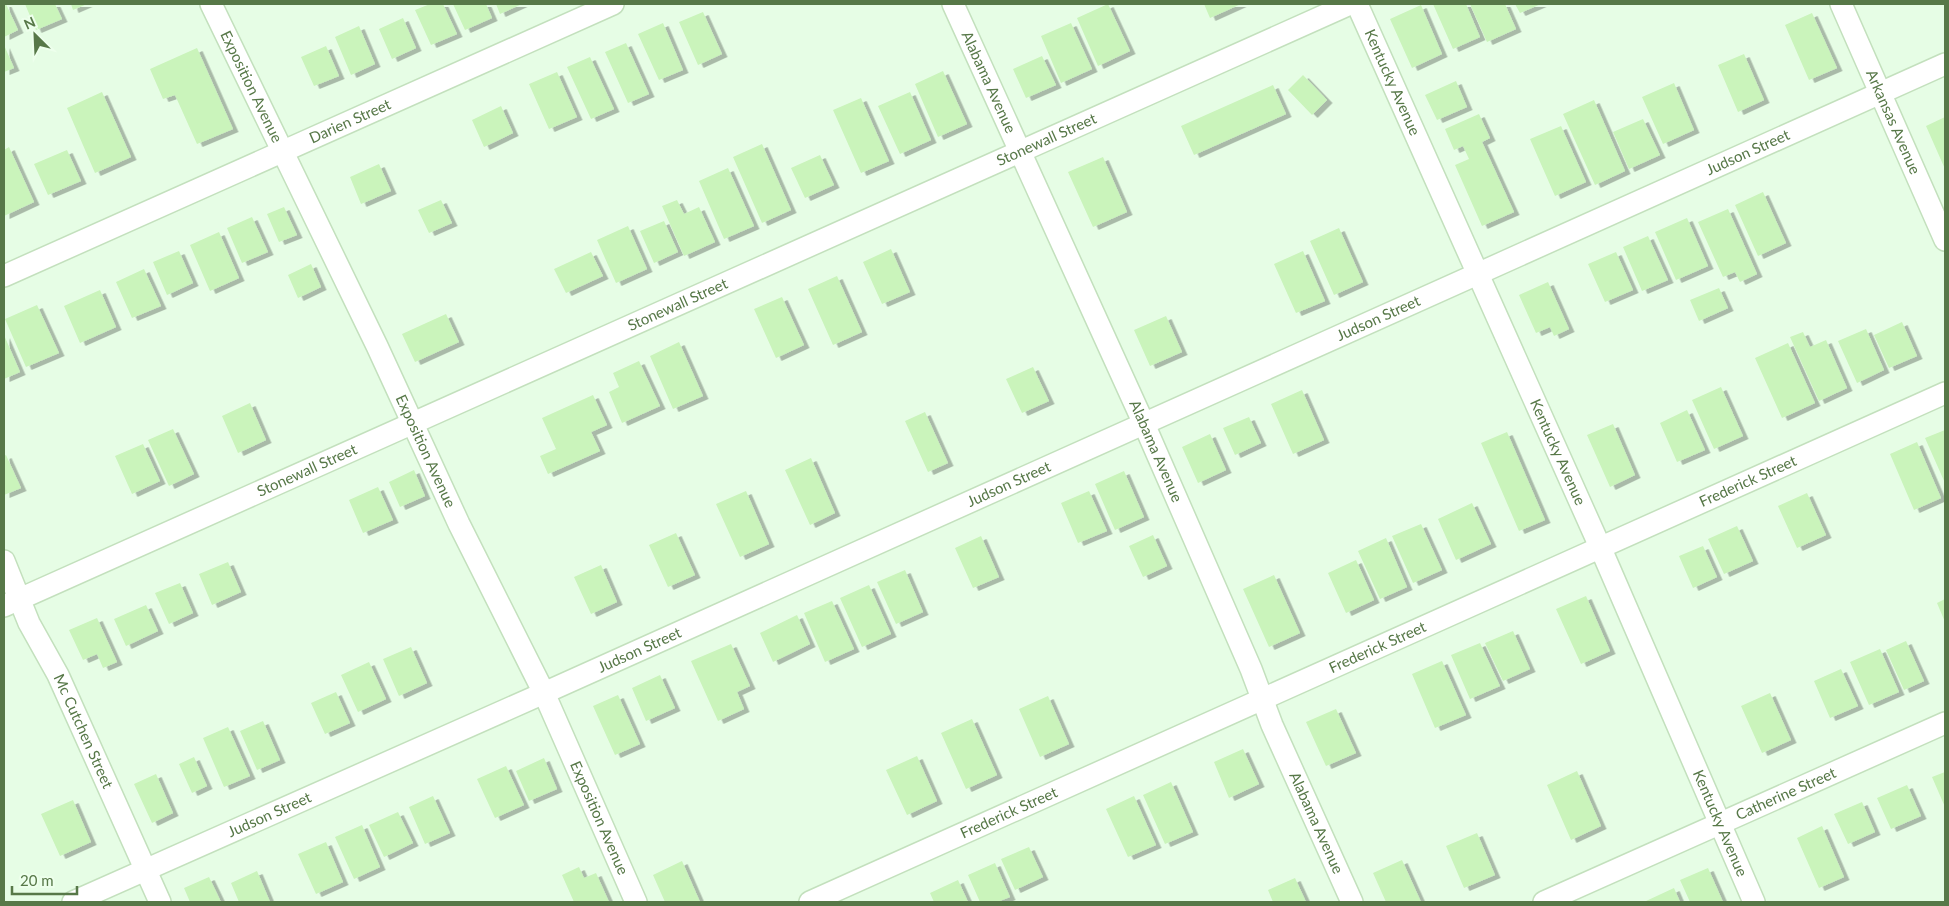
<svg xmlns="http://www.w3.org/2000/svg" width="1949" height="906" viewBox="0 0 1949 906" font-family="Lato,sans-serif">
  <defs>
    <filter id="shadow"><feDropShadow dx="5.5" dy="3" stdDeviation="0" flood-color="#0004"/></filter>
  </defs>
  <rect width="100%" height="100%" fill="#e6fde5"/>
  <path fill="#caf4bb" filter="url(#shadow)" d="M4,4h2l12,26 -14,7z
    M25,4h30l7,15 -26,11z
    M71,4h16l-14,6z
    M430,4h13l14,30 -26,11 -16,-35z
    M453,4h33l6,14 -27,12z
    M496,4h26l-22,10z
    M1108,4l22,47 -32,15 -21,-48z
    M1204,4h37l-31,14z
    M1433,4h33l14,33 -27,12z
    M1470,4h35l11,25 -29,13z
    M1515,4h26l-21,9z
    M1421,5l21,49 -30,14 -22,-49z
    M703,12l19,42 -24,11 -19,-43z
    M1812,13l25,55 -28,12 -24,-55z
    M403,18l13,30 -24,11 -13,-30z
    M663,23l20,47 -24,10 -21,-46z
    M1071,23l21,46 -31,14 -20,-47z
    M359,26l16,38 -24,11 -16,-38z
    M626,43l23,51 -21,9 -23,-51z
    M4,45l10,23 -10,4z
    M326,46l13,30 -25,10 -13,-29z
    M197,48l36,81 -36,15 -22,-49 -12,4 -13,-30z
    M1744,54l20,46 -26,12 -20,-47z
    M1042,56l14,29 -30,13 -13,-29z
    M590,57l24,52 -23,10 -24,-52z
    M943,71l24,53 -29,13 -23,-53z
    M557,72l20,45 -28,12 -20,-45z
    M1303,75l24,25 -15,15 -24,-25z
    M1456,81l11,26 -30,13 -12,-25z
    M1674,83l20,47 -31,14 -21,-47z
    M1273,85l13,29 -92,41 -13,-29z
    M102,92l29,65 -36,16 -28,-65z
    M910,92l21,48 -31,14 -22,-48z
    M861,98l28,63 -28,12 -28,-63z
    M1594,100l31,71 -30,14 -32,-71z
    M501,106l12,27 -29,14 -12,-27z
    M1479,114l11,24 -8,4 32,70 -32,14 -27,-61 14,-6 -6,-13 -9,4 -9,-21z
    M1945,117v52l-19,-43z
    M1643,119l17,36 -31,14 -16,-37z
    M1561,126l25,56 -31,14 -25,-57z
    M762,144l29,66 -29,13 -29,-66z
    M9,147l25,55 -30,14v-66z
    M67,150l14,31 -33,14 -14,-31z
    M820,155l14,30 -29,13 -14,-30z
    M1103,157l24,55 -34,15 -25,-55z
    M379,164l12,27 -30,13 -11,-27z
    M728,168l26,58 -30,13 -25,-58z
    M1763,192l23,51 -28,13 -23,-51z
    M441,200l11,23 -23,10 -11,-23z
    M677,200l7,14 15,-7 16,35 -31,14 -22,-50z
    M284,207l13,28 -18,7 -12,-28z
    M1728,209l29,65 -17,8 -5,-10 -12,5 -25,-55z
    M252,217l16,35 -26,11 -15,-35z
    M1687,218l21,48 -32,14 -21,-48z
    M664,221l14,31 -24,11 -14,-32z
    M628,226l19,43 -31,14 -19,-43z
    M1339,228l24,54 -29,13 -24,-54z
    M219,232l20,46 -29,13 -20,-46z
    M1648,236l20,44 -26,11 -19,-44z
    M891,249l19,43 -28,12 -19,-42z
    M179,251l14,32 -26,12 -14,-33z
    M1303,251l22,50 -29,12 -22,-49z
    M591,252l12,24 -37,17 -12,-24z
    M1616,252l17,38 -28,12 -17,-38z
    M311,264l10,23 -23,11 -10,-23z
    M144,269l17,37 -29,12 -16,-36z
    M837,276l25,56 -29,13 -25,-56z
    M1548,282l21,47 -15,7 -4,-9 -14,6 -17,-38z
    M1719,288l9,20 -29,13 -9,-21z
    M100,290l16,37 -36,16 -16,-37z
    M782,297l22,48 -28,13 -22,-49z
    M37,305l22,48 -33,14 -21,-48z
    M446,314l13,28 -44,20 -13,-28z
    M1166,316l16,36 -32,14 -16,-36z
    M1902,322l15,34 -28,12 -15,-33z
    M1866,329l18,41 -27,13 -19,-42z
    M1803,332l7,15 16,-7 21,48 -28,13 -29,-64z
    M4,335l16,37 -16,7z
    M679,342l24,54 -30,13 -23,-53z
    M1788,343l27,60 -33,15 -27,-60z
    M639,361l21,45 -38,17 -13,-31 10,-5 -6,-14z
    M1033,367l16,34 -27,12 -16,-34z
    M1721,387l22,49 -29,13 -22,-49z
    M1302,390l22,50 -31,14 -22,-50z
    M593,395l14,30 -16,7 9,19 -52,23 -8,-18 16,-7 -14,-31z
    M250,403l16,37 -28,13 -16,-37z
    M1687,410l18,40 -28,12 -17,-39z
    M925,412l23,51 -20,9 -23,-51z
    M1249,417l12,26 -26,12 -12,-27z
    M1613,424l22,51 -25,12 -23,-52z
    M173,429l21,45 -25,12 -21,-46z
    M1945,430v53l-20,-45z
    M1507,432l38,88 -26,11 -38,-88z
    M1210,434l16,36 -28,13 -16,-36z
    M1917,442l24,56 -27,12 -24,-56z
    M143,444l17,37 -28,13 -17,-38z
    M6,455l15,33 -17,7v-39z
    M811,458l24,55 -25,12 -25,-55z
    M414,470l11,26 -25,11 -11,-25z
    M1124,471l20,46 -29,13 -20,-46z
    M378,487l15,33 -30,13 -14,-33z
    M746,491l23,53 -29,13 -24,-53z
    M1089,491l18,40 -29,12 -17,-40z
    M1807,493l19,42 -29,13 -19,-42z
    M1472,503l19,41 -35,16 -18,-41z
    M1421,524l21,46 -29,13 -21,-47z
    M1737,526l16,35 -29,13 -16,-35z
    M676,533l19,42 -27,12 -19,-42z
    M1153,535l14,31 -24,11 -14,-31z
    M981,536l18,41 -26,11 -18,-40z
    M1386,538l21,49 -27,12 -22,-48z
    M1703,546l14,31 -24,11 -14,-32z
    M1356,560l18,40 -28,13 -18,-40z
    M228,562l13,30 -29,13 -13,-31z
    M601,565l16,37 -26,12 -17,-37z
    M905,570l18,42 -27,12 -19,-42z
    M1274,575l26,58 -31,14 -26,-58z
    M180,583l13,30 -24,11 -14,-31z
    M869,585l22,49 -29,13 -22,-49z
    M1586,596l24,55 -29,13 -25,-55z
    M1945,599v23l-8,-19z
    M832,601l22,48 -29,13 -21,-49z
    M146,605l12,26 -32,15 -12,-27z
    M797,615l13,29 -37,18 -13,-29z
    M97,618l20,44 -14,6 -6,-14 -14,6 -14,-30z
    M1513,631l17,38 -27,12 -18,-38z
    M1906,641l18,40 -20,9 -18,-40z
    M1480,643l20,43 -30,13 -19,-44z
    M731,644l19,42 -13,6 7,17 -26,12 -27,-60z
    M411,647l16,36 -28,13 -16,-37z
    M1880,649l19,43 -30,13 -19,-43z
    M1442,661l24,54 -31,13 -23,-54z
    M369,662l17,37 -28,13 -17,-37z
    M1841,669l17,37 -28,12 -16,-37z
    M660,675l15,33 -29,13 -14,-33z
    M336,692l14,31 -25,11 -14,-31z
    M1770,693l21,47 -29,13 -21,-47z
    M618,695l22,49 -25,11 -22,-49z
    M1048,696l21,48 -29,13 -21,-48z
    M1336,709l20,44 -30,13 -20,-44z
    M972,719l25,56 -31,14 -25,-56z
    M263,721l17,39 -23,10 -17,-39z
    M228,727l22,49 -26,11 -21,-49z
    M1243,749l16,35 -30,14 -15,-36z
    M917,756l20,45 -30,14 -21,-45z
    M194,757l13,29 -15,7 -13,-29z
    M544,758l13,31 -28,12 -13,-30z
    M506,766l18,39 -29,13 -18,-39z
    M1577,771l24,55 -30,14 -24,-55z
    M1945,772v35l-13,-30z
    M156,774l17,39 -21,10 -18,-39z
    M1171,782l22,50 -28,12 -22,-49z
    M1907,785l14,31 -30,13 -14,-31z
    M433,796l17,37 -25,11 -16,-37z
    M1134,796l22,49 -28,12 -22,-48z
    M73,800l18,42 -31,14 -19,-42z
    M1862,802l13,30 -27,12 -14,-30z
    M398,812l15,31 -29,14 -15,-32z
    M362,825l18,42 -26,12 -19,-42z
    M1822,826l22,51 -25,11 -22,-50z
    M1477,833l18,42 -31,13 -18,-42z
    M326,842l17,40 -27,12 -18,-40z
    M1029,847l14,30 -28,13 -14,-31z
    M1402,860l19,42h-35l-13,-29z
    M682,861l18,41h-35l-12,-27z
    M995,863l15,34 -13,5h-17l-12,-27z
    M579,867l5,11 12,-5 13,29h-35l-12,-27z
    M1708,868l15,34h-33l-10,-22z
    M257,871l13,31h-31l-8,-19z
    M209,877l12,25h-31l-6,-14z
    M1295,878l11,24h-33l-5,-12z
    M958,880l10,22h-34l-4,-9z
    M1674,888l6,14h-34v-1z"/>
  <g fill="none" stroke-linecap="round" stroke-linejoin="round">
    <g stroke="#c3e0bd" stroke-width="24">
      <g id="minor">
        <path id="s1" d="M211,4l166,342 82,178 85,169 92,209"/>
        <path id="s2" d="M953,4l191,420 107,245 21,56 80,177"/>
        <path id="s3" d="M1357,4l244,545 153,353"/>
        <path id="s4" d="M1841,4l104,236"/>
        <path id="s5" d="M4,276l609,-272"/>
        <path id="s6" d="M4,561l25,62 29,52 102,227"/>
        <path id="s7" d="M4,606l1346,-602"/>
        <path id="s8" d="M73,902l471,-209 1401,-629"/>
        <path id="s9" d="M810,902l1135,-509"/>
        <path id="s10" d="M1544,902l401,-179"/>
      </g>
    </g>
    <use href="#minor" stroke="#fff" stroke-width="21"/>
  </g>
  <g text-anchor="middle" stroke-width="4.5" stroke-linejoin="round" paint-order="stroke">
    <g font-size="15" fill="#577848" stroke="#edffec">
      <text dy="5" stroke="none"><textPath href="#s3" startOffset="86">Kentucky Avenue</textPath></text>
      <text dy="5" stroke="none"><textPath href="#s2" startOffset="86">Alabama Avenue</textPath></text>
      <text dy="5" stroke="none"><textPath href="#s1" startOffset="92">Exposition Avenue</textPath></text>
      <text dy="5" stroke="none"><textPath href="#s5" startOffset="379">Darien Street</textPath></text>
      <text dy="5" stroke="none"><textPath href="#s4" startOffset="129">Arkansas Avenue</textPath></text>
      <text dy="5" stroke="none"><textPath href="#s7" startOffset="1142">Stonewall Street</textPath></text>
      <text dy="5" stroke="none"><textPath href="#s8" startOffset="1835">Judson Street</textPath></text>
      <text dy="5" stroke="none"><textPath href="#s7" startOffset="738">Stonewall Street</textPath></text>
      <text dy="5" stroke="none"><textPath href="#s8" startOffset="1430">Judson Street</textPath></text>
      <text dy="5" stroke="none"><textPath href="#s1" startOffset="496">Exposition Avenue</textPath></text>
      <text dy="5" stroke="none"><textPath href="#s2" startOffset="491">Alabama Avenue</textPath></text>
      <text dy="5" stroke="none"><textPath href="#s3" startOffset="491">Kentucky Avenue</textPath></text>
      <text dy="5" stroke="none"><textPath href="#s7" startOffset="332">Stonewall Street</textPath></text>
      <text dy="5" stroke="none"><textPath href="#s9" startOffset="1028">Frederick Street</textPath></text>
      <text dy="5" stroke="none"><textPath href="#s8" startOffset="1025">Judson Street</textPath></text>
      <text dy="5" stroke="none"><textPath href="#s9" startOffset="622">Frederick Street</textPath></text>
      <text dy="5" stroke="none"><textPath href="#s8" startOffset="620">Judson Street</textPath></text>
      <text dy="5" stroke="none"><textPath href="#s6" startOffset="188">Mc Cutchen Street</textPath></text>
      <text dy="5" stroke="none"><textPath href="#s10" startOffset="265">Catherine Street</textPath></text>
      <text dy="5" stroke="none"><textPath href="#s9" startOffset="218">Frederick Street</textPath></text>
      <text dy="5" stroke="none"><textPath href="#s8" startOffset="215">Judson Street</textPath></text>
      <text dy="5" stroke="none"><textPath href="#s1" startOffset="902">Exposition Avenue</textPath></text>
      <text dy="5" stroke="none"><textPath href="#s2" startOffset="896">Alabama Avenue</textPath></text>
      <text dy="5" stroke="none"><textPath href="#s3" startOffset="896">Kentucky Avenue</textPath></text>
    </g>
  </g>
  <rect width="1949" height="906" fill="none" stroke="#577848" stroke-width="10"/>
  <g transform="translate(35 35) rotate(336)" stroke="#edffec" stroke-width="4" paint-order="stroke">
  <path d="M0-4L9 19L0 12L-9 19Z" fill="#577848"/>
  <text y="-8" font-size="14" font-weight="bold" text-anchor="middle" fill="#577848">N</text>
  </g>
  <path d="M12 886v8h65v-8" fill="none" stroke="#577848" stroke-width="2.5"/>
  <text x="20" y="886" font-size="15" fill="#577848" stroke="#edffec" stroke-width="4" paint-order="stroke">20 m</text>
</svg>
